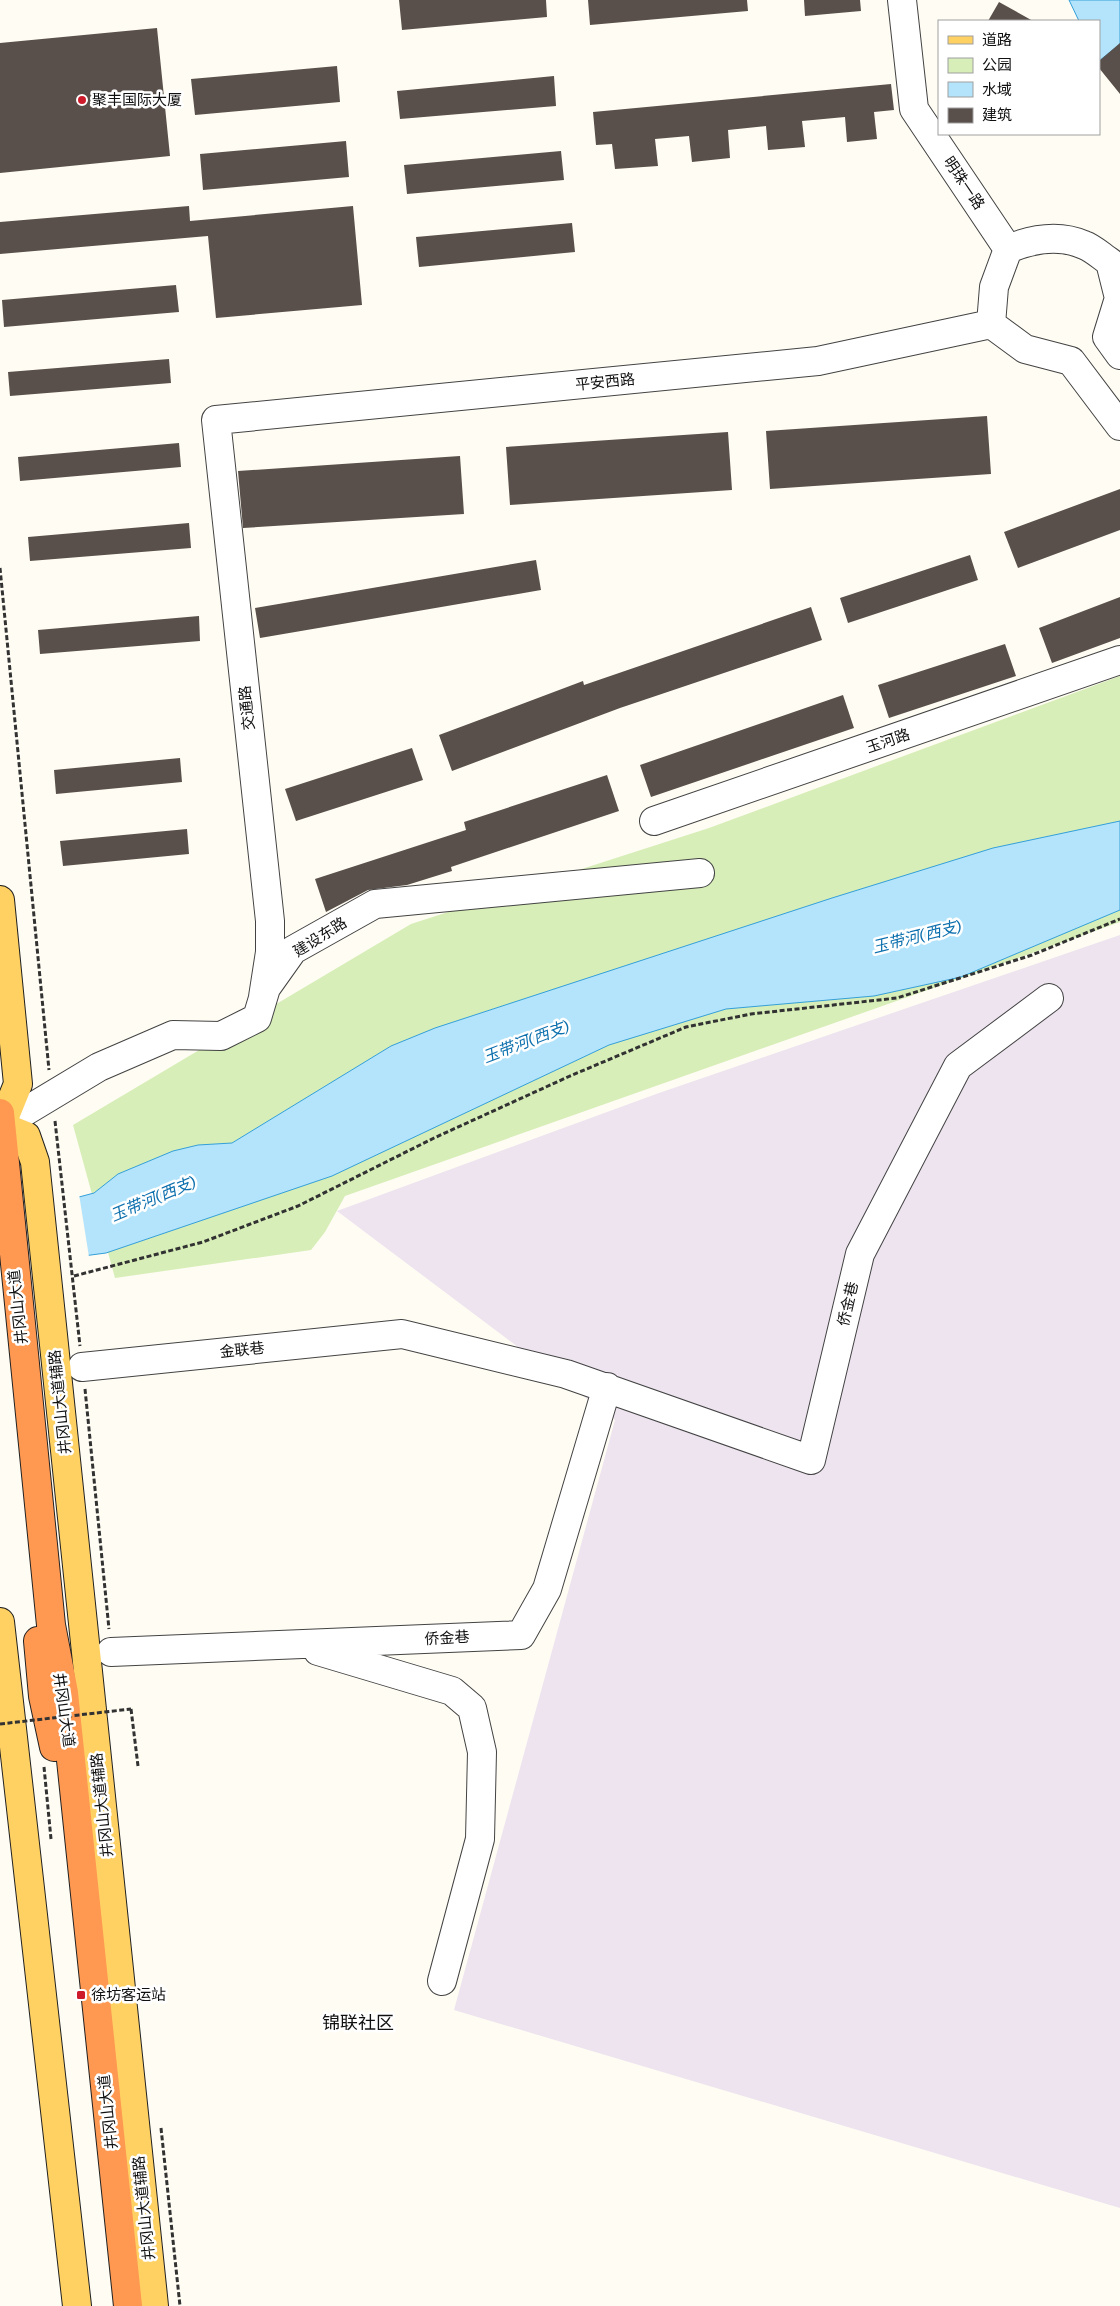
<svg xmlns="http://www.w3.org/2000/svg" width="1120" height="2306" viewBox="0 0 1120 2306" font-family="'Roboto Serif','Noto Sans SC',serif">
  <rect width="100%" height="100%" fill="#fffcf3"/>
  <path fill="#ede4ef" d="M1120,935v1273l-666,-198 161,-590 -278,-209 322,-118z"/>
  <path fill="#d7eeb8" d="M1120,676v246l-775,274 -20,36 -14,18 -196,28 -42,-153 338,-201 298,-96z"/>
  <path fill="#b3e4fb" stroke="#349fd9" d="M1069,0h51v44l-21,17v-40h-20z
    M1120,821v89l-159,67 -87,19 -148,13 -117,36 -277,131 -226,77 -106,14v-49l94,-25 24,-19 55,-23 25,-6 34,-2 159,-97 44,-18 397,-130 161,-50z"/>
  <path fill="#fffcf3" d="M79,1194l10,63 -89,13v-55z"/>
  <path fill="#5a504b" d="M399,0h147l1,17 -145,13z
    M588,0h159l1,11 -158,14z
    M804,0h56l1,11 -56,5z
    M999,2l34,19h-45z
    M157,28l13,128 -170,17v-130z
    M1120,43v51l-21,-26v-7z
    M337,66l3,36 -145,13 -4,-36z
    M554,76l2,30 -156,13 -3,-28z
    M891,84l3,26 -20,2 3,27 -30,3 -2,-25 -43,4 3,26 -37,3 -2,-24 -38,4 2,28 -38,4 -3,-26 -34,3 3,27 -43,3 -3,-25 -16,1 -3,-33z
    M346,141l3,36 -146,13 -3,-36z
    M561,151l3,29 -157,14 -3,-29z
    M189,206l1,15 163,-15 9,99 -146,13 -8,-82 -208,18v-32z
    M572,223l3,29 -156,15 -3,-30z
    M176,285l3,27 -175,15 -2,-27z
    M169,359l2,24 -161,13 -2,-24z
    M987,416l4,58 -221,15 -4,-58z
    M728,432l4,58 -222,15 -4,-58z
    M179,443l2,24 -161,14 -2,-24z
    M460,456l4,58 -221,14 -5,-57z
    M1120,489v41l-102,38 -14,-36z
    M189,523l2,25 -161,13 -2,-24z
    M970,555l8,25 -130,43 -8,-25z
    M536,560l5,30 -281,48 -5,-30z
    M1120,597v41l-68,25 -13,-35z
    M811,607l11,33 -202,68 -168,63 -13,-36 144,-54 1,4z
    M199,616l1,25 -160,13 -2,-24z
    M1005,644l11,32 -127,42 -11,-33z
    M843,695l11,33 -203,69 -11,-32z
    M412,748l11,32 -127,41 -11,-32z
    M180,758l2,24 -126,12 -2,-24z
    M607,775l12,36 -168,56 1,4 -45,14 -39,5 -42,22 -11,-33 151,-49 -2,-8z
    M187,829l2,25 -126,12 -3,-25z"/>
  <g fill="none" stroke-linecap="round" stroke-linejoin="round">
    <g stroke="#434343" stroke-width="30">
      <path id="minor" d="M902,0l12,109 94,140
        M1120,355l-13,-18 12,-39 -9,-36c-8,-5 -17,-14 -26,-17 -25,-11 -52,-6 -76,4l-14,38 -3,37 34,25 46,12 49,65
        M654,821l466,-161
        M263,997l7,-45v-31l-54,-501 602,-59 173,-37
        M1,1126l98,-59 74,-32 48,1 36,-18 9,-30 27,-38 82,-46 325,-31
        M82,1367l320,-33 164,40 245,86 49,-206 98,-188 91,-68
        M318,1651l134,40 20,17 10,44 -2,87 -38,142
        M111,1652l410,-17 26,-46 60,-202"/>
    </g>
    <g stroke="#212121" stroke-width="30">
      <path id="major" d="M0,900l18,184 -17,42
        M1,1126l25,10 9,26 119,1144
        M0,1622l77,684"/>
    </g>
    <g stroke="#212121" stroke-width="30">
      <path id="highway" d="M0,1113l51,512 13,68 64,613
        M38,1641l5,55 11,51"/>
    </g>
    <path stroke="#323232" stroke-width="3" stroke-dasharray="5 2.5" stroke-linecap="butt" d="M0,568l49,502
      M55,1121l25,225
      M74,1276l129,-34 95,-36 136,-68 136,-62 116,-49 65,-13 146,-16 135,-43 88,-36
      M85,1389l24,240
      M131,1709l7,57
      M44,1767l7,72
      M161,2128l19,178"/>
    <use href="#minor" stroke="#fff" stroke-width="28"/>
    <use href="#major" stroke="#ffd163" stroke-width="28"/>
    <use href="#highway" stroke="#ff9851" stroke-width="28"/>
    <path stroke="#323232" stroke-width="3" stroke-dasharray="5 2.5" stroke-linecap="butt" d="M0,1724l131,-15"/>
  </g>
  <g fill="#cd1b2c" stroke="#fff" stroke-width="2">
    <circle cx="82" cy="100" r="5"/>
    <rect x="76" y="1990" width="10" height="10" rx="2.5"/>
  </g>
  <g text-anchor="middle" stroke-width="5" stroke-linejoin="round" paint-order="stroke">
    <g font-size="15" fill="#101010" stroke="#fff" text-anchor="start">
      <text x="92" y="105">聚丰国际大厦</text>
      <text x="91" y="2000">徐坊客运站</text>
    </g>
    <g font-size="15" fill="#101010" stroke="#fff">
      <text transform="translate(964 183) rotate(56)" y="5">明珠一路</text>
      <text transform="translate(605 382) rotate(-6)" y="5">平安西路</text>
      <text transform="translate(247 708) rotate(-96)" y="5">交通路</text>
      <text transform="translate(888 741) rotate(-19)" y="5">玉河路</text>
      <text transform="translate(320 937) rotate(-32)" y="5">建设东路</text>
      <text transform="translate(848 1304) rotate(-77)" y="5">侨金巷</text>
      <text transform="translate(18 1307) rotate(-96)" y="5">井冈山大道</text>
      <text transform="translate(242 1350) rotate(-6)" y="5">金联巷</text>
      <text transform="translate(60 1402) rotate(-96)" y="5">井冈山大道辅路</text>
      <text transform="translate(447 1638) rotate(-3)" y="5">侨金巷</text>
      <text transform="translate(64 1710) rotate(82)" y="5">井冈山大道</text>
      <text transform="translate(102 1805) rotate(-96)" y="5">井冈山大道辅路</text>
      <text transform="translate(108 2112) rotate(-96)" y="5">井冈山大道</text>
      <text transform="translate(144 2208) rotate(-96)" y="5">井冈山大道辅路</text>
    </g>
    <g font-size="16" font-style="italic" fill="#0d70ae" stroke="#fff">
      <text transform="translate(917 936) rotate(-14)" y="6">玉带河(西支)</text>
      <text transform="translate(526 1041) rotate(-21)" y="6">玉带河(西支)</text>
      <text transform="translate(153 1198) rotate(-23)" y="6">玉带河(西支)</text>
    </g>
    <g font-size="18" fill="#101010" stroke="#fff">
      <text x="358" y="2029">锦联社区</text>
    </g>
  </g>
  <rect x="938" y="20" width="162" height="115" fill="#ffffff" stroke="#9f9f9f"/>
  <rect x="948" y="36" width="25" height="8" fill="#ffd163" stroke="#9f9f9f"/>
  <text x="982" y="45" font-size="15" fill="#101010">道路</text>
  <rect x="948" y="58" width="25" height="15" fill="#d7eeb8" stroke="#9f9f9f"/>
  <text x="982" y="70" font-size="15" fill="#101010">公园</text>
  <rect x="948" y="82" width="25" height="15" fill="#b3e4fb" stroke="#9f9f9f"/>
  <text x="982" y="95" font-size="15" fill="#101010">水域</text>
  <rect x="948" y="108" width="25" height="15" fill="#5a504b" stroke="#9f9f9f"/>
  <text x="982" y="120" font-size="15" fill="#101010">建筑</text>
</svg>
